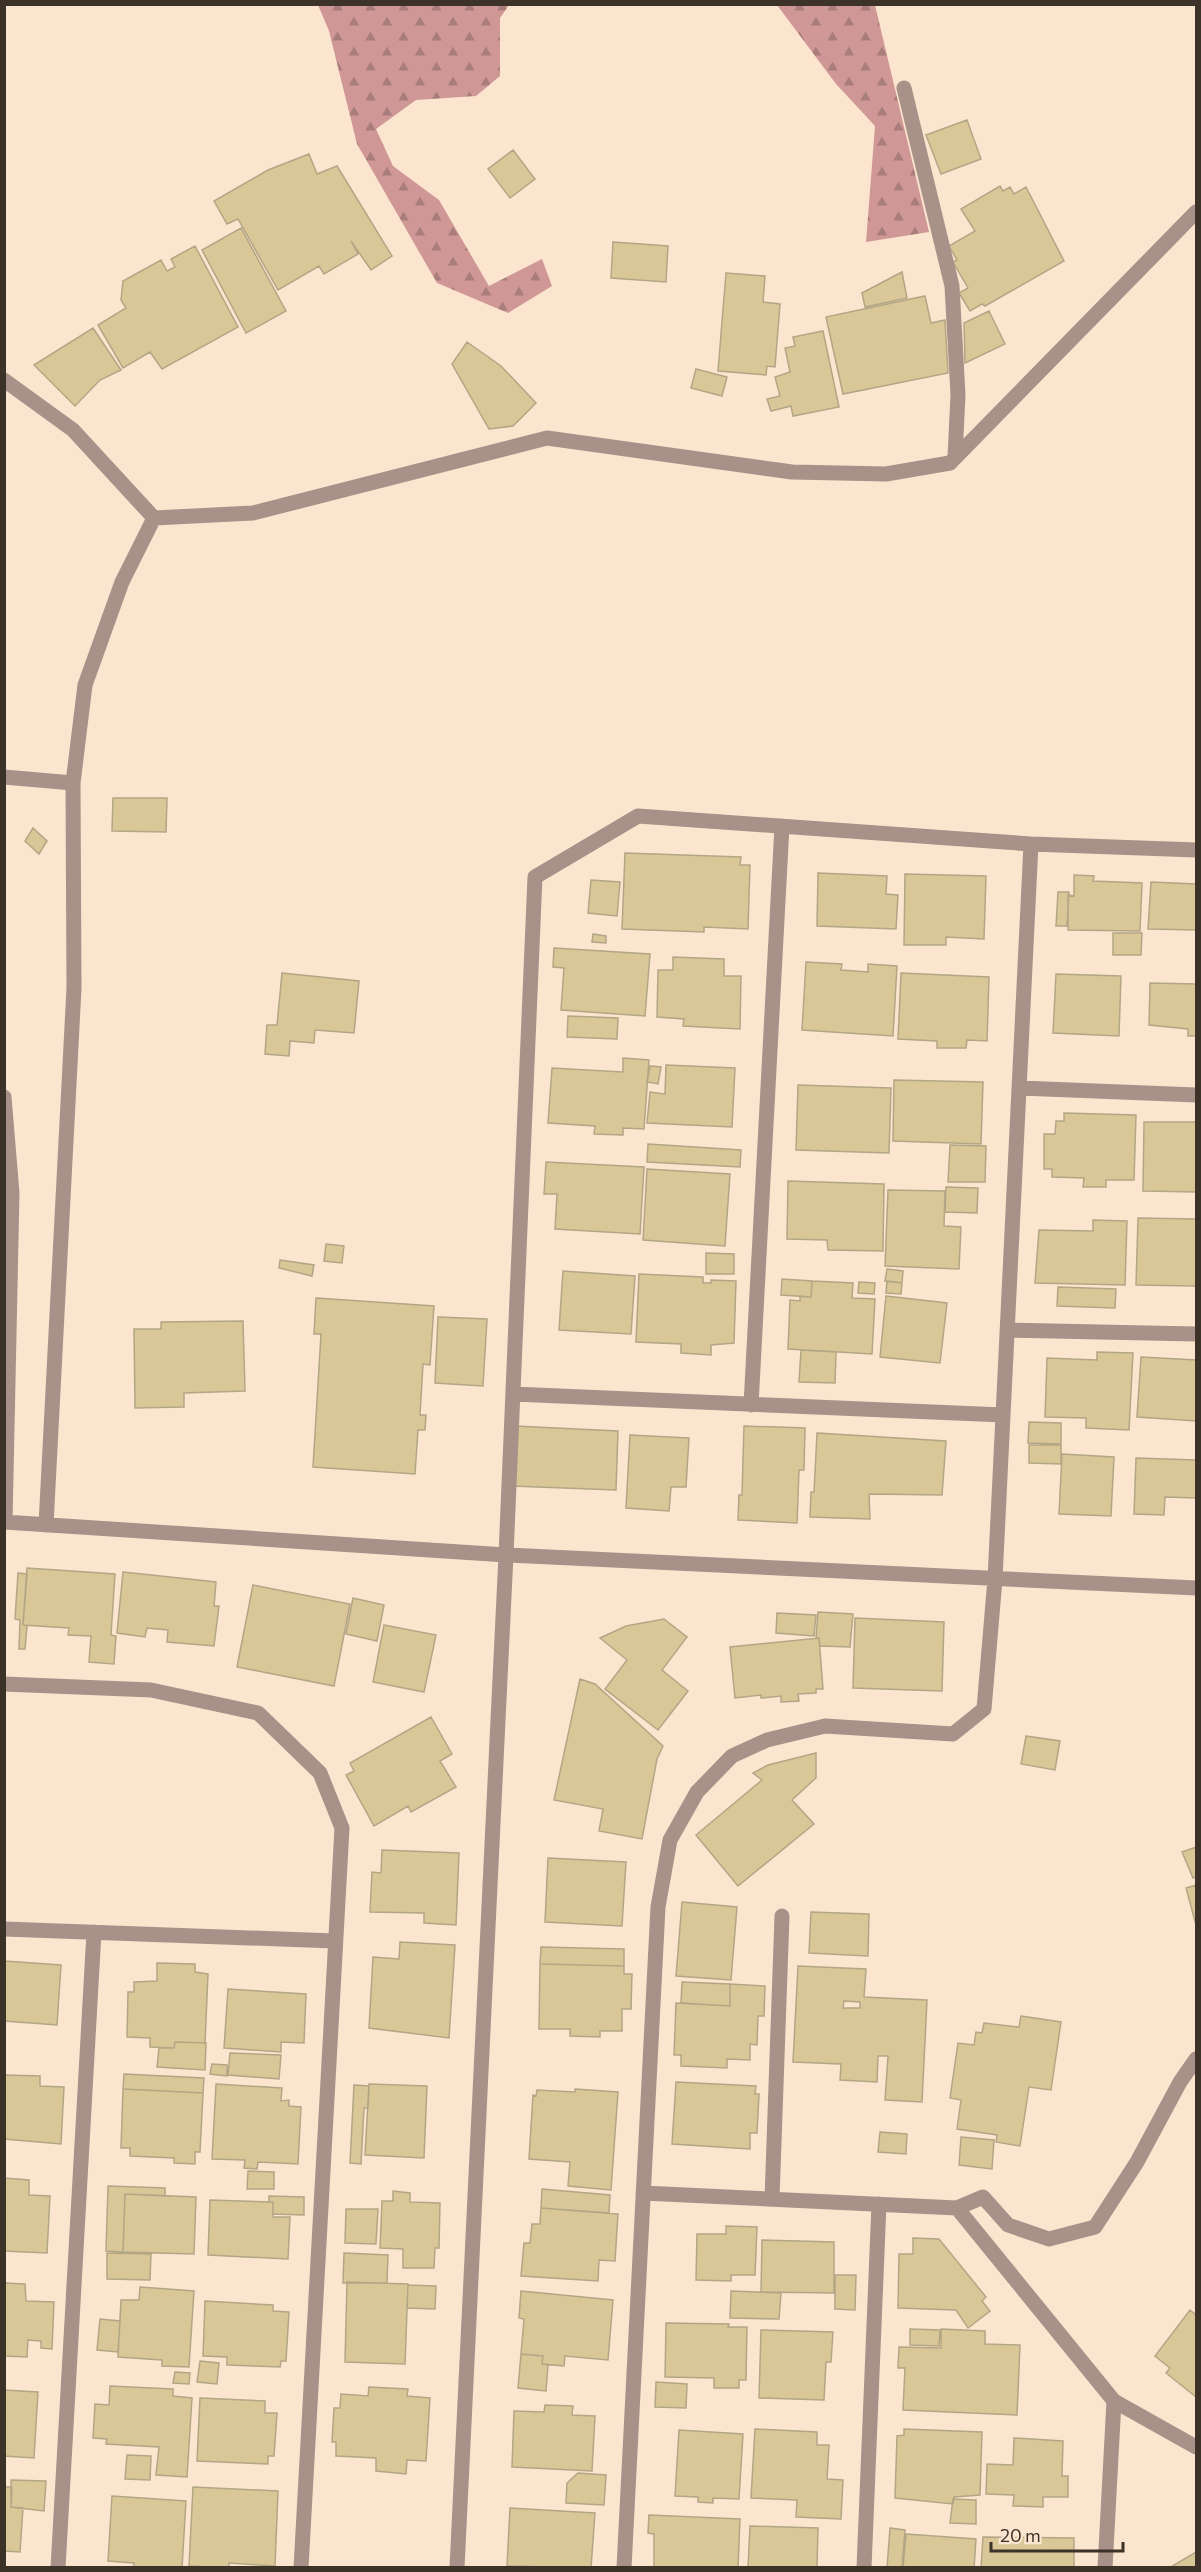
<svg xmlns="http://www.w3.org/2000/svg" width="1201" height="2572" viewBox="0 0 1201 2572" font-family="Commissioner,sans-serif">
  <defs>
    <pattern id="forest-firs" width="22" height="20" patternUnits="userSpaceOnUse" patternTransform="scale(1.5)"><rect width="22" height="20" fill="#cf9897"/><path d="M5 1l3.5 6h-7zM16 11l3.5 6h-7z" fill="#a97d7b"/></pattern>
  </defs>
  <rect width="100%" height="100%" fill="#fce5cf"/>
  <path fill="url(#forest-firs)" d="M318,5h191l-9,13v58l-24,20 -60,4 -40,29 17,37 46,34 50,86 53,-27 10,27 -44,27 -71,-30 -80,-139 -28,-113z
    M777,5h98l54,227 -63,10 9,-116 -39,-42z"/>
  <path fill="#d9c798" stroke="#b3a685" stroke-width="1.5" fill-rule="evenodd" d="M967,120l14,39 -40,15 -15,-39z
    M513,150l22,29 -25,19 -22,-29z
    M309,154l8,20 20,-8 55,90 -21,14 -20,-29 7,13 -34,20 -5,-8 -41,24 -40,-71 -11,5 -13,-23 54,-31z
    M1000,186l3,5 7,-4 4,7 12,-7 38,74 -79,45 -3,-2 -12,7 -11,-18 9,-5 -15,-26 4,-2 -8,-14 26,-15 -14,-22z
    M241,228l45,83 -40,22 -44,-83z
    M613,242l55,4 -2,36 -55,-4z
    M195,246l43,81 -76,42 -12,-17 -27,16 -25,-43 28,-17 -5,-8 2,-19 38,-21 6,11 8,-4 -4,-8z
    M902,272l5,26 -42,9 -3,-14z
    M726,273l39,3 -2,26 17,2 -5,63 -8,-1 -1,9 -48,-4z
    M925,296l6,27 14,-3 3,53 -105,21 -17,-77z
    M989,311l16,33 -40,19 -1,-40z
    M93,328l28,42 -21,10 -25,26 -41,-41z
    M823,331l16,76 -46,9 -2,-10 -20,5 -4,-12 13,-3 -5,-19 15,-5 -5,-24 10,-2 -2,-9z
    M467,342l34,24 35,37 -23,23 -24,3 -37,-65z
    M696,369l31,8 -5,19 -31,-8z
    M113,798h54l-1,34 -54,-1z
    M33,828l14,13 -8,13 -14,-13z
    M625,853l116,4 -1,8h10l-2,64 -44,-2v5l-82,-3z
    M818,873l69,3 -1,18 12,1 -2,34 -79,-3z
    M905,874l81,2 -2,63 -38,-2v8h-42z
    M1074,875l20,1 -1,5 49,2 -2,48 -72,-1v-35l6,1z
    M591,880l29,2 -3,34 -29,-3z
    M1151,882l45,2v46l-48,-1z
    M1058,892h11l-2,34h-11z
    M1113,933h29l-1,22h-28z
    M593,934l13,2v7l-14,-1z
    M554,948l96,6 -5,62 -84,-6 3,-42 -11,-1z
    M673,957l51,2v17h17l-1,53 -57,-3 1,-7 -27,-2 1,-47h15z
    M806,962l36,2 -1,6 27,2v-8l29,2 -4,70 -91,-6z
    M282,973l77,8 -5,52 -39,-3 -1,13 -24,-2 -1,15 -24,-2 2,-29h10z
    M901,973l88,4 -2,64 -20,-1 -1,8h-29v-7l-39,-2z
    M1056,974l65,2 -2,60 -66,-3z
    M1150,983l46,1v52h-8v-7l-39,-4z
    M568,1016l50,2 -1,21 -50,-2z
    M623,1058l26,2 -5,69 -21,-1v7l-29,-1 1,-8 -47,-3 4,-55 71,4z
    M666,1065l69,3 -3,59 -85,-4 3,-31 15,2z
    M650,1066l11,1 -3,17 -11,-2z
    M894,1080l89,2 -2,62 -88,-3z
    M798,1085l93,3 -2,65 -93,-3z
    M1064,1113l72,2 -2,65h-28v7h-23l1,-9 -32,-1v-8h-8v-35h11l1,-13h8z
    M1144,1122h52v70l-53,-1z
    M648,1144l93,6 -1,17 -93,-5z
    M950,1145l36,1 -1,36h-37z
    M546,1162l98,5 -4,67 -85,-5 2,-35h-13z
    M647,1169l83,5 -5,72 -82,-6z
    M788,1181l96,3 -1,67 -55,-1 -1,-10 -40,-1z
    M946,1187l32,1 -1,25 -32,-1z
    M888,1190l57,1 -1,35 17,1 -2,42 -74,-3z
    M1138,1218l58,1v67l-60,-1z
    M1093,1220l34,1 -2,64 -90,-2 4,-53 54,1z
    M326,1244l18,2 -2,17 -18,-2z
    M706,1253l28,1v20h-28z
    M280,1260l34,5 -2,11 -33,-8z
    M887,1269l16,2 -1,12 -17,-2z
    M563,1271l72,5 -4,58 -72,-4z
    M639,1274l64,3v6h8v-3l25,1 -2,62 -23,2v10l-30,-2v-9l-45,-2z
    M782,1279l30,2 -1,16 -30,-2z
    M812,1281l41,2 -1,15 23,1 -3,55 -84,-5 2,-49 10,1v-5l11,1z
    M887,1281l15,2 -1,11 -15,-1z
    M859,1282l16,1 -1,11 -16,-1z
    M1058,1287l58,2 -1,19 -58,-2z
    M886,1296l61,7 -7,60 -60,-6z
    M316,1298l118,8 -4,59 -7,-1 -3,51h6l-1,15h-7l-3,44 -102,-7 8,-133h-7z
    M438,1317l49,2 -4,67 -48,-3z
    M243,1321l2,70 -61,2v14l-49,1 -1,-79h27v-7z
    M801,1350l35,2 -1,31 -36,-1z
    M1097,1352l36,1 -4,77 -43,-2v-10l-41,-1 2,-59 50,2z
    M1141,1357l55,3v61l-59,-4z
    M1029,1422l32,1v21l-33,-1z
    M515,1426l103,5 -2,59 -105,-4z
    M744,1426l61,2 -1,42h-5l-2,53 -59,-3 1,-25h3z
    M817,1433l129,8 -4,54 -73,-1 1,25 -60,-2 1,-25h3z
    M630,1435l59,3 -3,49h-15l-2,24 -43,-3z
    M1029,1445h32v19l-32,-1z
    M1062,1454l52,3 -3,59 -52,-2z
    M1136,1458l60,2v38l-31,-1 -1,18 -30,-1z
    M27,1568l88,6 -4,61 5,1 -2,28 -25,-2 2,-26 -23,-1 1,-7 -46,-3z
    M123,1572l93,10 -2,24h5l-5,40 -47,-4 1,-12 -21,-2 -2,9 -28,-4z
    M18,1573l9,1 -4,51 4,1 -2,23h-6l1,-29 -5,-1z
    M253,1585l97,19 -16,82 -97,-19z
    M353,1598l31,7 -7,36 -31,-7z
    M818,1612l35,2 -3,33 -30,-1 -1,-8h-3z
    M777,1613l39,2 -2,21 -38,-3z
    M855,1618l89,4 -2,69 -89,-3z
    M664,1619l23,18 -25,33 26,21 -30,39 -53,-41 22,-29 -27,-22 26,-12z
    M384,1625l52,10 -12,57 -51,-10z
    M819,1638l4,51h-7v4l-18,1 1,7 -18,1v-6l-20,2v-3l-26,3 -5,-51z
    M580,1679l15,5 68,62 -6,13 -15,80 -43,-8 4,-22 -49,-9z
    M431,1717l21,37 -12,7 16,26 -45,25 -3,-6 -34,20 -28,-51 8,-4 -4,-8z
    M1026,1736l34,5 -5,29 -34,-6z
    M816,1753v25l-24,22 22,24 -76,62 -42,-51 66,-55 -9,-7 15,-8z
    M1196,1847v30l-3,1 -11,-26z
    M382,1850l77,3 -3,72 -32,-2v-10l-54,-1 2,-40 9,1z
    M548,1858l78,4 -4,64 -77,-4z
    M1196,1885v40l-10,-37z
    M682,1902l55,5 -6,73 -55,-4z
    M811,1912l58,2 -1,42 -59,-3z
    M400,1942l55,3 -6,93 -80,-10 4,-71 26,2z
    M541,1947l83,2v17l-84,-2z
    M4,1961l57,4 -4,60 -53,-4z
    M157,1963l38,1v8l13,2 -3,69 -30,-1 -1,6 -24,-1v-9l-23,-1 1,-45h6v-10l23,-1z
    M540,1964l84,2v8h8l-1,35h-9v22h-22v6l-30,-1v-7h-31z
    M798,1966l68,3 -2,28 63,3 -5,102 -37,-2 3,-44h-10l-1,26 -37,-2 1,-16 -48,-2zM844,2001l16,1v6h-17z
    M682,1982l48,2v22l-49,-3z
    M730,1984l35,2 -1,30h-6l-1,29 -7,-1v16l-23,-1v9l-46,-2v-11h-7l2,-52 54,3z
    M228,1989l78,5 -2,49 -23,-1v10l-57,-4z
    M1021,2016l40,6 -10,68 -22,-3 -9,59 -24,-4 1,-7 -40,-6 4,-29 -11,-2 8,-55 16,2 2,-13 6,1 2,-10 35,4z
    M175,2042l31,1 -1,27 -48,-3 2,-19h15z
    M230,2053l51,2 -2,24 -51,-4z
    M212,2064l15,1v11l-17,-2z
    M124,2074l80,4 -1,15 -80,-4z
    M4,2075l36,1v10l24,1 -3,57 -57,-5z
    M676,2082l80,4 -1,8h4l-2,39h-7v16l-78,-5z
    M216,2084l66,4 -1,13 8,-1v6l12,1 -3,57 -40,-2 -1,7 -13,-1 1,-8 -33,-1z
    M369,2084l58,2 -3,72 -59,-3z
    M354,2085l15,1v3l-1,19h-4l-3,56 -11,-1z
    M123,2089l80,4 -3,59h-5v12l-21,-1v-5l-44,-2v-8h-9z
    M575,2089l43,3 -7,98 -43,-4 2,-24 -41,-3 4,-64 3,1 1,-6 38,2z
    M880,2132l27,2 -1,20 -28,-2z
    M961,2137l33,3 -2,29 -33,-4z
    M248,2171l26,1v17h-27z
    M4,2178l25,2v15l21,1 -3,57 -43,-2z
    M108,2186l57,2v8l-40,-2 -2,58 -17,-1z
    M542,2189l68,6 -1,18 -68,-5z
    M393,2191l17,2v9l30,1 -1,45h-4l-1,20h-31v-19l-23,-1 2,-47h11z
    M125,2194l71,3 -2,57 -71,-2z
    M269,2196l35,1v18l-31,-1v-12h-4z
    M210,2200l63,2v15h17l-2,42 -80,-4z
    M541,2208l77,6 -3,47 -16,-1 -1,21 -77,-5 3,-33h6l2,-19h8z
    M346,2209h32l-2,35 -31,-1z
    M726,2226l31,1 -2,48h-24v6l-35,-1 1,-46h29z
    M913,2238l26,1 47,58 -4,4 8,10 -22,17 -12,-18 -58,-2 1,-54h14z
    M762,2240l72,2v51l-73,-1z
    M107,2253l44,1 -1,26 -43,-1z
    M344,2253l44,2 -1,28h-44z
    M835,2275h21l-1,35 -20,-1z
    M347,2282l61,2 -3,80 -60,-2z
    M4,2283l21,1 1,17 28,1 -2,47 -11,-1v-7l-13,-1 -1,17 -23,-1z
    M408,2285l28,1 -1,23 -28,-1z
    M140,2287l54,4 -5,76 -27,-1v-6l-44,-3 3,-57h18z
    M521,2291l92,9 -5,60 -43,-4 -1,10 -22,-2 1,-8 -22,-2 3,-35 -5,-1z
    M731,2291l50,2 -2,26 -49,-1z
    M205,2301l68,4v6l16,1 -3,49h-5l-1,6 -53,-2v-8l-24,-1z
    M1190,2310l6,5v82l-30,-24 4,-5 -15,-12z
    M100,2319l20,2 -2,31 -21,-2z
    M666,2323l63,1 -1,3h19l-1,53h-7v8h-25v-10l-49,-1z
    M910,2329l30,1 -1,16 -29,-1z
    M941,2329l44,2v13l35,1 -3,70 -114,-5 2,-42h-7l1,-21 42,1z
    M761,2330l72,2 -2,30h-5l-2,38 -65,-2z
    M521,2354l22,2 -1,8 6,1 -2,26 -28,-3z
    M200,2361l19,2 -2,21 -20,-2z
    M175,2372l15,1 -1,11 -16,-1z
    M656,2382l31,2 -1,24 -31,-1z
    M110,2386l63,3v7l19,2 -5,79 -31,-2 3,-28 -53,-3 1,-5 -14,-1 2,-34 14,1z
    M369,2387l39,2 -1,7 23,2 -4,63 -19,-1 -1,14 -30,-3v-13l-40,-2v-14h-4l2,-34h6l1,-14 27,2z
    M4,2390l34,2 -4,66 -30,-2z
    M200,2398l65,3v12h12l-3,43h-6v8l-71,-3z
    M545,2405l28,1 -1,9 23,1 -3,55 -80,-4 2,-56 30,1z
    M755,2429l62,3v13h12l-2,34 16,1 -2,39 -45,-2 1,-17 -46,-2z
    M904,2429l78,3 -2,63 -26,2 -1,7 -58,-6 2,-62 7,-1z
    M679,2430l64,4 -4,65 -26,-1v5l-15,-1v-5l-23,-1z
    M1014,2438l49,3 -1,35h6v21h-25v10l-30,-1 1,-11 -28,-1 1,-30 26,1z
    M127,2455l24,1 -1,24 -25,-1z
    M578,2473l28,2 -2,30 -38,-2 1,-20z
    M11,2480l35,1 -2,30 -33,-4z
    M4,2487h8l-1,20 12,1 -3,44 -16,-1z
    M193,2487l85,4 -3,75 -46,-3v5l-40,-2z
    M112,2496l74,5 -4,67h-48v-5l-26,-2z
    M953,2499l23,1v24l-26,-1z
    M510,2508l85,5 -4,55 -84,-2z
    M649,2515l91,4 -2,49h-84v-34l-6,-1z
    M750,2526l68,2 -1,40h-69z
    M890,2528l15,2 -3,38h-15z
    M906,2534l70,5 -2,29h-71z
    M983,2537l91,1v30h-93z
    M1196,2552v16h-27z"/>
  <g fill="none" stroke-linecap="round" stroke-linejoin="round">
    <path stroke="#a79188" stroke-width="15" d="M904,88l48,198 6,109 -3,62
      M4,380l69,50 81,88 99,-5 294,-75 245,34 94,2 64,-11 246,-251
      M4,777l69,6
      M1020,1088l176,7
      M4,1097l8,96 -7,329
      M1007,1330l189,4
      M513,1394l490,21
      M751,1405l31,-579
      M4,1522l502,33 690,33
      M46,1525l28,-537 -1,-205 12,-98 37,-103 32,-64
      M4,1684l147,6 107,23 62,60 22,55 -41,740
      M4,1929l331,12
      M643,2193l314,15 157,193 -9,167
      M772,2199l10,-283
      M957,2208l26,-11 25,28 41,14 46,-12 42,-65 43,-80 16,-23
      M1114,2401l82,46
      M58,2568l36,-636
      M457,2568l49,-1013 29,-678 103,-61 393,28 165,6
      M624,2568l34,-661 12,-67 27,-48 35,-36 35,-16 58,-14 128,8 31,-25 11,-130 36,-735
      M864,2568l15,-364"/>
  </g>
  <rect width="1201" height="2572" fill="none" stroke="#3d3228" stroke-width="12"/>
  <path d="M991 2542v9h132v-9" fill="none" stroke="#3d3228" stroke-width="3"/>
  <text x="1000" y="2542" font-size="18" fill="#3d3228" stroke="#fce5cf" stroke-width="4.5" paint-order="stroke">20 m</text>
</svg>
